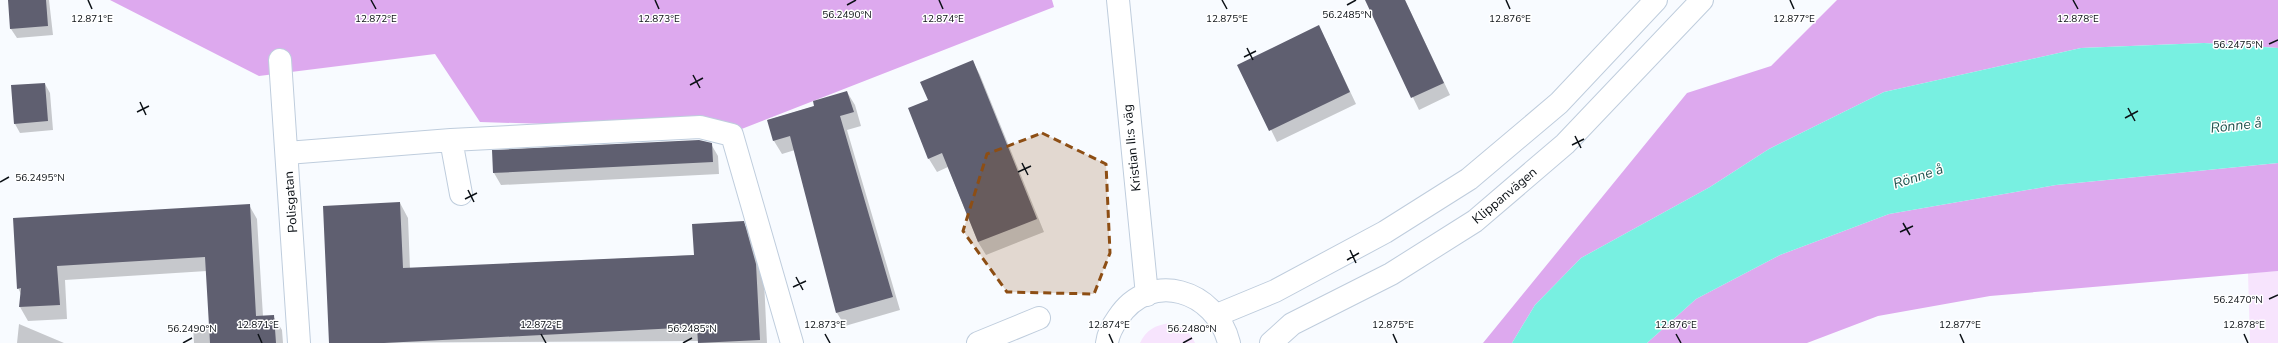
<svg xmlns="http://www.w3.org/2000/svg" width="2278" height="343" viewBox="0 0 2278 343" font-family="'Nunito Sans',sans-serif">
  <rect width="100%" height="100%" fill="#f8fbff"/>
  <path fill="#f7e4fd" d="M2278,271v72h-28l-2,-70z
    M1170,323c11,3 20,8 25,20h-55c6,-13 15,-18 30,-20z"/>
  <path fill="#dda9ee" d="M110,0h942l2,7 -315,123 -259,-8 -45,-68 -176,22z
    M1837,0h441v48l-74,-5 -123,5 -197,44 -115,57 -59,38 -129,71 -46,47 -23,38h-29l204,-250 84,-27z
    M2278,163v108l-288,25 -112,20 -71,27h-160l49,-44 84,-44 109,-41 167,-29z"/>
  <path fill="#78f0e1" d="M2204,43l74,5v115l-222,22 -167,29 -109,41 -84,44 -49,44h-135l23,-38 46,-47 129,-71 59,-38 115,-57 197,-44z"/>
  <path fill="#0003" d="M9,0h40l4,35 -36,3 -6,-9z
    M1366,0h39l45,95 -31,15z
    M1325,38l31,66 -79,38 -38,-77z
    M973,62l7,13 64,157 -58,23 -8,-13 -30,-75 -11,5 -8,-13 -20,-50 20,-8z
    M45,84l5,9 3,37 -33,3 -5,-9 -3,-38z
    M847,92l8,13 6,21 -14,4 53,180 -55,16 -8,-13 -42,-163 -13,4 -8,-13 -6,-21 47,-14z
    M711,144l7,12 1,18 -218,11 -7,-12z
    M400,203l8,15 2,51 285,-14 48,-33 9,15 12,43 3,63h-68v-2l-369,2z
    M249,205l8,14 6,97h10l9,14 1,13h-89l-1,-17 17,-2 -3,-53 -142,9 2,39 -39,2 -8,-14 1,-13 -3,-6 -4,-69z
    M19,324l45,19h-47z"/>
  <path fill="#5f5f70" d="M8,0h38l2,26 -38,3z
    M1365,0h40l39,83 -33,15z
    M1319,25l31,67 -81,39 -32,-66z
    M973,60l64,159 -59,23 -36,-89 -14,6 -20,-51 20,-8 -8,-18z
    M45,83l3,38 -34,3 -3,-39z
    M847,91l7,21 -14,4 53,181 -57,16 -46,-177 -17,5 -6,-21 47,-14 -1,-5z
    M699,140l13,3 1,19 -220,11 -1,-23z
    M400,202l3,66 291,-13 -2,-31 52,-3 12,43 4,76 -62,3 -1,-16 -313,16h-55l-6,-137z
    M250,204l6,112 18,-1 2,28h-66l-5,-86 -148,9 3,39 -41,2 2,-19 -4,1 -4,-71z"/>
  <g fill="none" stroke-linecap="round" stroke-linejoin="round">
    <g stroke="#bfcddd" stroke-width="24">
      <path id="street" d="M280,60l19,283
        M451,140l10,54
        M287,153l164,-13 249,-13 32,8 60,208
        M978,343l61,-25"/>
    </g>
    <g stroke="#bfcddd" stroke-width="24">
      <path id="secondary" d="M1118,0l29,295
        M1217,315l58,-24 110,-59 84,-53 90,-76 97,-103
        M1107,343c1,-9 6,-18 11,-25 32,-49 98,-28 111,25
        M1271,343l21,-19 99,-50 84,-53 90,-77 137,-144"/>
    </g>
    <use href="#street" stroke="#fff" stroke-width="22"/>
    <use href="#secondary" stroke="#fff" stroke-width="22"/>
  </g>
  <path fill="#8d4e14" fill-opacity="0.2" stroke="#8d4e14" stroke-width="3" stroke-dasharray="8 5" stroke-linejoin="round" d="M1042,133l64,31 4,89 -16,41 -87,-2 -44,-61 24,-77z"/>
  <path fill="none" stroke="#0c1116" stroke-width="1.5" d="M88,0l4,9M371,0l5,9M655,0l4,9M939,0l4,9M1222,0l5,9M1506,0l4,9M1790,0l4,9M2073,0l5,9M847,5l9,-5M1347,5l9,-5M2269,44l9,-4M1247,48l6,12M1244,57l12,-6M693,75l7,13M690,85l13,-7M140,102l6,13M2128,108l7,13M137,112l12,-6M2125,118l13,-7M1575,136l6,12M1572,145l12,-6M1022,163l6,12M1018,172l13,-6M0,182l9,-5M468,190l6,12M465,199l12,-6M1903,223l7,12M1900,232l13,-6M1350,250l6,13M1347,260l12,-7M796,277l7,13M793,287l13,-6M2269,299l9,-4M258,334l4,9M541,334l5,9M825,334l5,9M1109,334l4,9M1393,334l4,9M1676,334l5,9M1960,334l4,9M2244,334l4,9M183,343l9,-5M683,343l9,-5M1183,343l9,-5"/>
  <g text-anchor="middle" stroke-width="3" stroke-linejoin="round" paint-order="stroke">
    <g font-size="13" fill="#0c1116" stroke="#fff">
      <text transform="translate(1131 148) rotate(-96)" y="5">Kristian II:s väg</text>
      <text transform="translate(1504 195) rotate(-40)" y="5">Klippanvägen</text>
      <text transform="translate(290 202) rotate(-94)" y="5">Polisgatan</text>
    </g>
    <g font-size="14" font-style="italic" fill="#20544e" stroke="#fff">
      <text transform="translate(2236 125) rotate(-6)" y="5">Rönne å</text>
      <text transform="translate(1918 176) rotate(-18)" y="5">Rönne å</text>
    </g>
  </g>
  <g font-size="10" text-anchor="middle" fill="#0c1116" stroke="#fff" stroke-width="3" stroke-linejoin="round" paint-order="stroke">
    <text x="847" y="18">56.2490°N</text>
    <text x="1347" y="18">56.2485°N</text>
    <text x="2078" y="22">12.878°E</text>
    <text x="92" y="22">12.871°E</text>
    <text x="376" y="22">12.872°E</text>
    <text x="659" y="22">12.873°E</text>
    <text x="943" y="22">12.874°E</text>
    <text x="1227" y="22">12.875°E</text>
    <text x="1510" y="22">12.876°E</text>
    <text x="1794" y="22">12.877°E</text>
    <text x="2238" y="48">56.2475°N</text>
    <text x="40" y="181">56.2495°N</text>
    <text x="2238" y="303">56.2470°N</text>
    <text x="258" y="328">12.871°E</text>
    <text x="541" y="328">12.872°E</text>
    <text x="825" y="328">12.873°E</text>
    <text x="1109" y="328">12.874°E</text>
    <text x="1393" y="328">12.875°E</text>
    <text x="1676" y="328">12.876°E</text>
    <text x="1960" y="328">12.877°E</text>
    <text x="2244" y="328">12.878°E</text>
    <text x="192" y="332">56.2490°N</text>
    <text x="692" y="332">56.2485°N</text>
    <text x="1192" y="332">56.2480°N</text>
  </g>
</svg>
